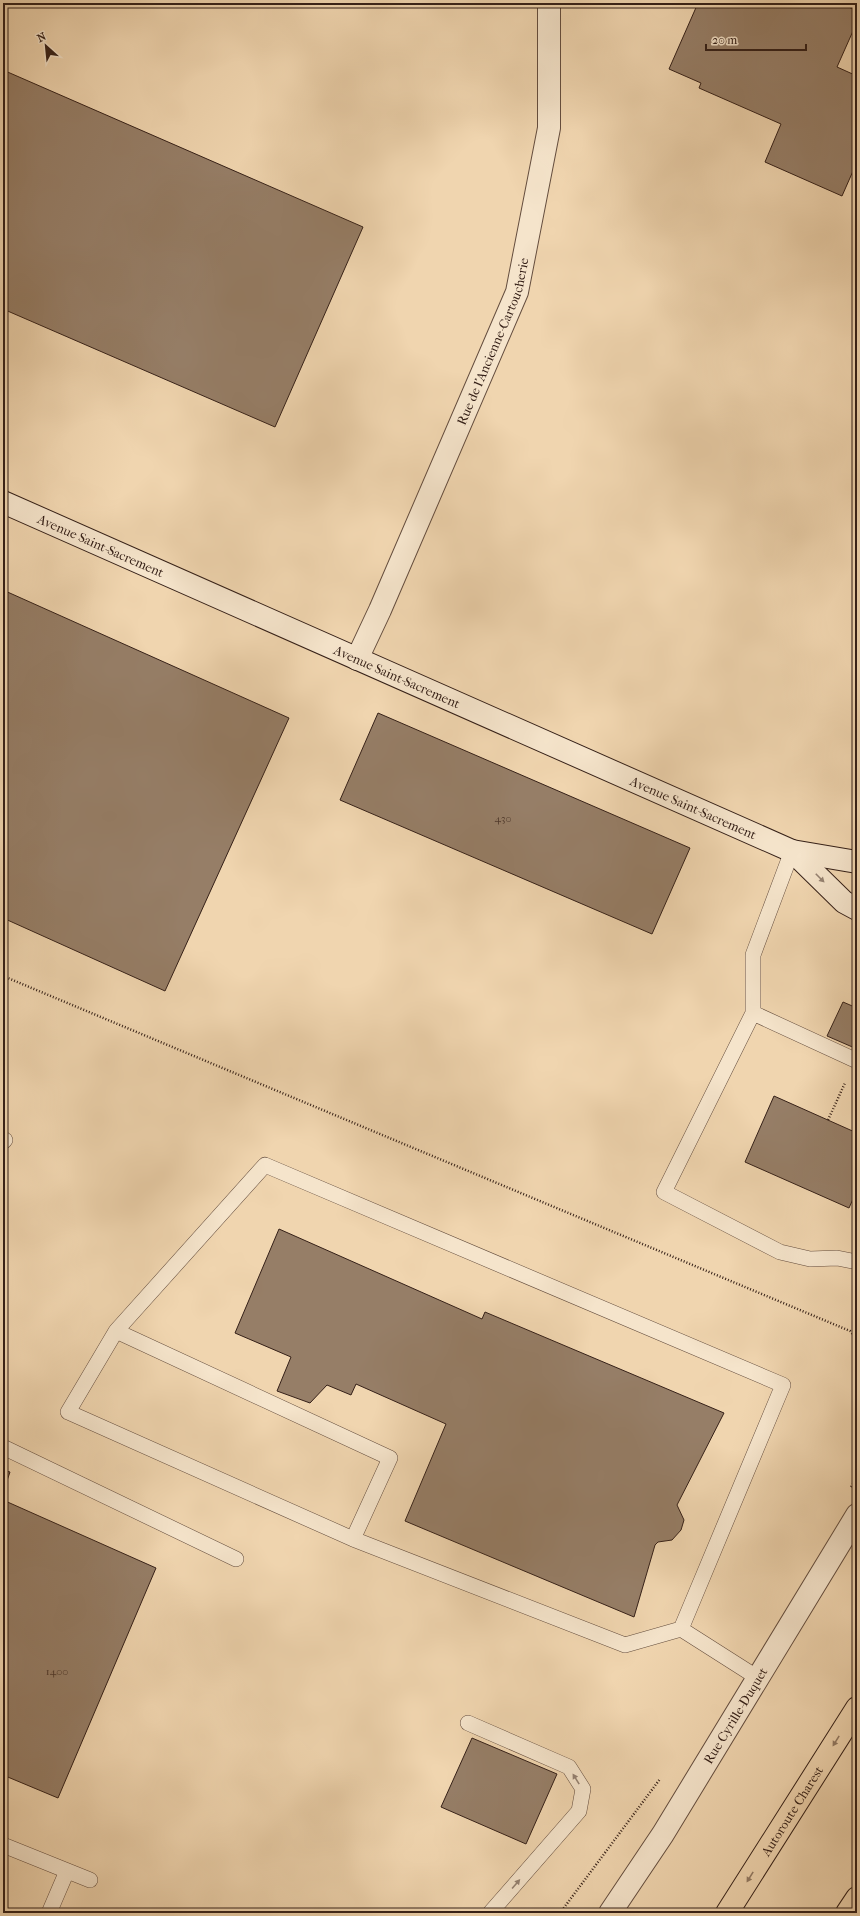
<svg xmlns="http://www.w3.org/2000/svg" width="860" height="1916" viewBox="0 0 860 1916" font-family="'IM FELL French Canon',serif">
  <rect width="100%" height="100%" fill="#f0d5af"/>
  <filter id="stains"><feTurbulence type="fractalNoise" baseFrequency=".005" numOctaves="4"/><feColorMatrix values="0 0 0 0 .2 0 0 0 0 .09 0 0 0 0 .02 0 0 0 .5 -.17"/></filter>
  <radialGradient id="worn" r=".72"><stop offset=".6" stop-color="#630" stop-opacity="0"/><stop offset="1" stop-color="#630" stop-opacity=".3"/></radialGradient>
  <path fill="#967e67" stroke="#352018" d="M698,3h142l17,8v11l-20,45 20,9v86l-15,34 -77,-34 16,-38 -82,-36 2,-5 -32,-14z
    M3,70l360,157 -88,200 -272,-118z
    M3,590l286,128 -124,273 -162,-73z
    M378,713l312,135 -38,86 -312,-134z
    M843,1002l14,6v41l-30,-13z
    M774,1096l83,37v57l-8,18 -104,-46z
    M279,1229l203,90 3,-7 239,101 -47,92 7,15 -3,10 -9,10 -14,2 -3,3 -21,72 -229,-96 41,-97 -90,-40 -5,11 -24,-10 -17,18 -33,-12 14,-34 -56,-24z
    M3,1470l7,2 -7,20z
    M3,1500l153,68 -98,230 -55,-23z
    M472,1738l85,36 -31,70 -85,-37z"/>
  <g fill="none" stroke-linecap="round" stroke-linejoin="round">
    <g stroke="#644d3e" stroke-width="16">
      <path id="lane" d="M792,851l-39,104v58l-89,179 116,60 30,7 27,-1 20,4
        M753,1013l104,48
        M3,1139l2,1 -2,2
        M116,1331l-48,81 285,127
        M3,1447l233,112
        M681,1629l-56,16 -272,-106 37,-81 -274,-127 149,-166 518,220 -102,244 77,49
        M468,1723l101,44 14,22 -4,22 -89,102
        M3,1845l87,35
        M49,1913l18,-42"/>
    </g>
    <g stroke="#644d3e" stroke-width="24">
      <g id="street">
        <path id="s1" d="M357,659l23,-49 137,-318 32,-164v-125"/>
        <path id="s2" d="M610,1913l53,-79 194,-319"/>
      </g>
    </g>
    <g stroke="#352018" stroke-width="24">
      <g id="secondary">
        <path id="s3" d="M3,502l789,349 65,11"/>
        <path d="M792,851l52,51 13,7"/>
      </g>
    </g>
    <g stroke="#352018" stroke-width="24">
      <g id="primary">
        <path id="s4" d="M727,1913l130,-205"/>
        <path d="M847,1913l10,-15"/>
      </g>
    </g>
    <path stroke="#352018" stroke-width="2.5" stroke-dasharray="1 2" stroke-linecap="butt" d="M3,976l847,355 7,8
      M828,1120l17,-37
      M851,1487l6,-9
      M560,1913l100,-134"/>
    <use href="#lane" stroke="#f5e4cb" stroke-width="15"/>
    <use href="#street" stroke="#f5e4cb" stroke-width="22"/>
    <use href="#secondary" stroke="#f5e4cb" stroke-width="22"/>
    <use href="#primary" stroke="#f0d5af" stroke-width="22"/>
  </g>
  <defs><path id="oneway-solid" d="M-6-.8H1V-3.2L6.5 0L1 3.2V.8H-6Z"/></defs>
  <g fill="#958272">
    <use href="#oneway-solid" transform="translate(820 878) rotate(45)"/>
    <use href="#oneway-solid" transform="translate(576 1779) rotate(-122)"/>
    <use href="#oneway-solid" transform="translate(516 1884) rotate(-49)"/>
  </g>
  <g fill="#927a64">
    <use href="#oneway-solid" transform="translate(836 1741) rotate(122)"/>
    <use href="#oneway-solid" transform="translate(750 1877) rotate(122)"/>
  </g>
  <g text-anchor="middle" stroke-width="3" stroke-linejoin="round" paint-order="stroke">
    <g font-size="11" fill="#4d382c">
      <text x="503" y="822">430</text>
      <text x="57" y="1675">1400</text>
    </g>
    <g font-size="13" fill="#352018" stroke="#f5e4cb">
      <text dy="5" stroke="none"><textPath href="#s1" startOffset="346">Rue de l'Ancienne-Cartoucherie</textPath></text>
      <text dy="5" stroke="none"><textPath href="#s3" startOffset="107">Avenue Saint-Sacrement</textPath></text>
      <text dy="5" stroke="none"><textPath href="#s3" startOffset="431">Avenue Saint-Sacrement</textPath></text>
      <text dy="5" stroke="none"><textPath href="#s3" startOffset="755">Avenue Saint-Sacrement</textPath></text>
      <text dy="5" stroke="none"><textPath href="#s2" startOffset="234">Rue Cyrille-Duquet</textPath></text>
      <text dy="5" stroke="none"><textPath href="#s4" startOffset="121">Autoroute Charest</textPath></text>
    </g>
  </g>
  <rect width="860" height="1916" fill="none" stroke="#f0d5af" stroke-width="16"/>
  <rect x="4" y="4" width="852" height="1908" fill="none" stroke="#352018" stroke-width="2"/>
  <rect x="8" y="8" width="844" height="1900" fill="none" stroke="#352018"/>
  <g transform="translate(46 46) rotate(333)" stroke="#f5e4cb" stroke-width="3" paint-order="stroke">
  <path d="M0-3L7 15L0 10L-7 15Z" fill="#352018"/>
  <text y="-6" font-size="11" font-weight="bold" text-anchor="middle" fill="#352018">N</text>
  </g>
  <path d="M706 44v6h100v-6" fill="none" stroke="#352018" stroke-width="2"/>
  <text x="712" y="44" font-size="12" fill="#352018" stroke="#f5e4cb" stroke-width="3" paint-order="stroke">20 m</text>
  <rect width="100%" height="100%" filter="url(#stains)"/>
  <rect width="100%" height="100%" fill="url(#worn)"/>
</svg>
